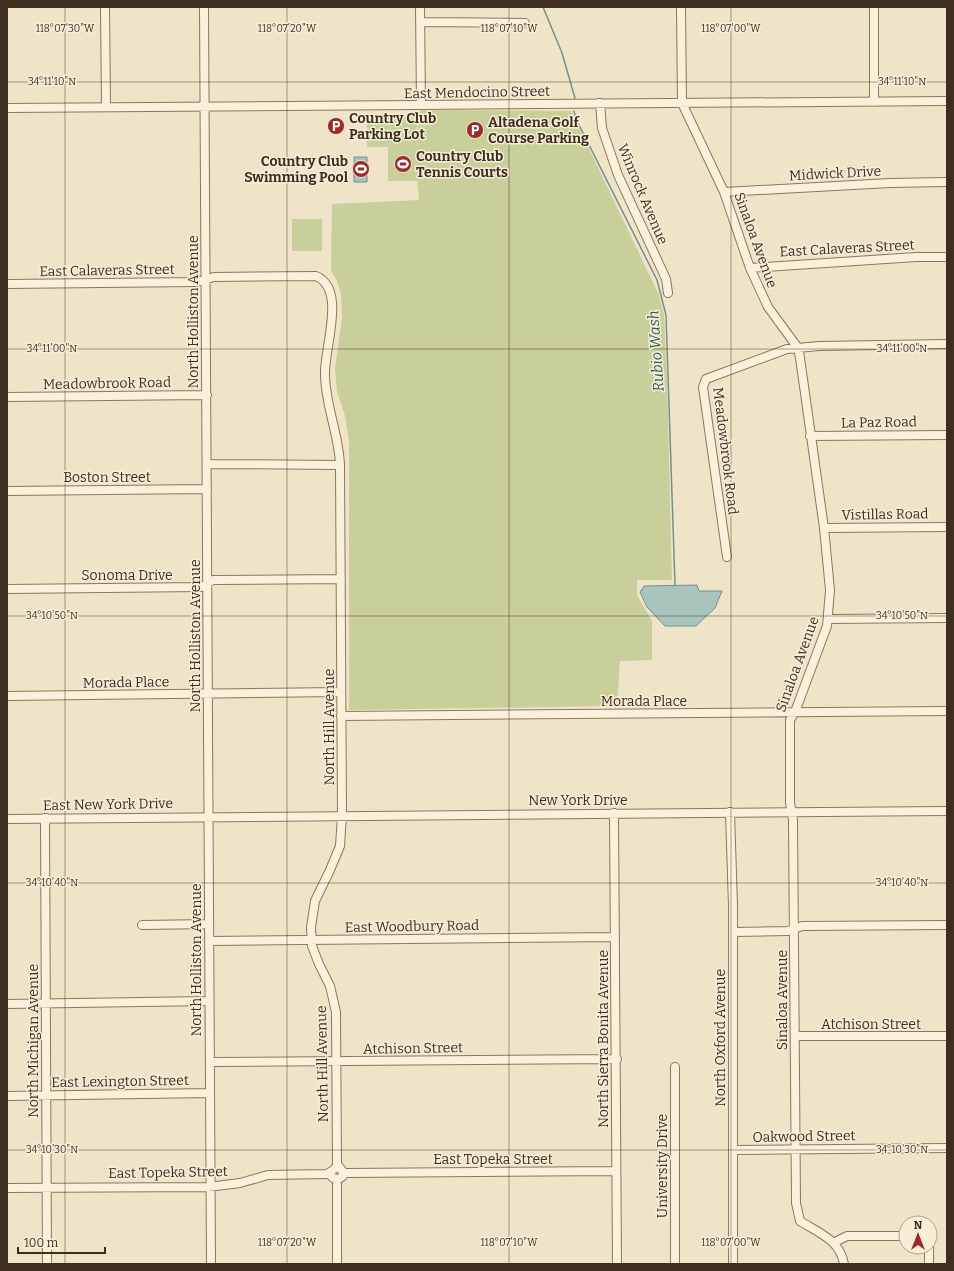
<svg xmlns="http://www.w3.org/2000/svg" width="954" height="1271" viewBox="0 0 954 1271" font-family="Bitter,serif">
  <rect width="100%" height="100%" fill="#f0e4c8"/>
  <path fill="#c9cf9b" d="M420,110l151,1 88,184 5,19 3,66 5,200h-35v15l15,26v39l-32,1 -3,45 -268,4v-269l-4,-25 -8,-24 -2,-23 7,-52 -1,-23 -4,-13 -6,-10 1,-67 87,-4 -2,-19h-29v-34h-21v-31h50v40l1,-37z
    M292,219h30v32h-30z"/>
  <path fill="#a9c4bc" stroke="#6f938a" d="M354,157h13v25h-13z
    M697,585l2,6h23l-7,17 -19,18h-31l-18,-19 -7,-15 4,-6z"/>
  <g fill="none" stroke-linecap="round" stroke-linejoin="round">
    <path stroke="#6f938a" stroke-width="1.5" d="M543,7l19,46 13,45
      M574,111l2,8 81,161 9,35 9,270"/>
    <g stroke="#8d765c" stroke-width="10">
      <path id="minor" d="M105,7l1,100
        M204,7l7,1257
        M420,7l1,98
        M681,7l1,96 42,89 26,76 18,39 30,41 2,10 24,170 6,62 -3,36 -32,86 -5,8v83l3,17 3,383 4,18c19,12 40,19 44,43
        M874,7v95
        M420,22l105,1
        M600,103l2,25 16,47 48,104 2,14
        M7,108l940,-7
        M724,192l166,-9 57,-1
        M750,268l166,-11h31
        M7,284l189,-2 18,-5 102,-1c31,13 8,72 9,98 0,31 14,60 15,91l2,350 -2,31 -10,24 -15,31 -4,26 1,19 7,18 11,22 6,26 1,153 -2,3
        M7,397l200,-2
        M810,436l137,-1
        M207,464l133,1
        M7,491l200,-2
        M824,528l123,-1
        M727,557l-24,-170 3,-8 81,-30 32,-3 128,-2
        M7,589l194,-2 12,-7 128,-1
        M829,619l118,-1
        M7,696l334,-4
        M341,716l606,-5
        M730,812l3,94v358
        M614,813l3,451
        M45,818l2,446
        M7,819l940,-8
        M142,925l67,-1
        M733,932l55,-1 14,-5 145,-1
        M209,941l406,-4
        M7,1004l202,-3
        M796,1036h151
        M210,1062l407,-3
        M7,1096l203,-3
        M733,1150l214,-2
        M347,1173l269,-2
        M332,1177l5,3 6,-4v-4l-6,-8
        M337,1183v81
        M7,1188l201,-1 32,-4 28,-8 59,-1 5,-3
        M930,1236h1l-1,5
        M835,1242l12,-6h59
        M675,1264v-197
        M929,1264v-17"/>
    </g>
    <use href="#minor" stroke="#faf1dc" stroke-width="8"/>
  </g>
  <path fill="none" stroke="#3d2e20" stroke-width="1" stroke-opacity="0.45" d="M65,7v1257M287,7v1257M509,7v1257M731,7v1257M7,82h940M7,349h940M7,616h940M7,883h940M7,1150h940"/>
  <defs>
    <g id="parking-disc" transform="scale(0.9)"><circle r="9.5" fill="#9e2a2b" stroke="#f7eed8"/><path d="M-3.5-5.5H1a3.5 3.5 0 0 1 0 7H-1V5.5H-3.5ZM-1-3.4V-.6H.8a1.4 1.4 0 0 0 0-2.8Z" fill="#fff"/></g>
    <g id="stadium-disc" transform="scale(0.9)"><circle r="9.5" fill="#9e2a2b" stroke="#f7eed8"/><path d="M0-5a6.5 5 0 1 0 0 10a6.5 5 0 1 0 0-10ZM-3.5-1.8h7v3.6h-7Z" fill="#fff"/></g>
  </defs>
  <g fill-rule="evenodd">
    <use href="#parking-disc" x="336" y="126"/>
    <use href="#parking-disc" x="475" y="130"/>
    <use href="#stadium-disc" x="403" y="164"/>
    <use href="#stadium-disc" x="361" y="169"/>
  </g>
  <g text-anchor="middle" stroke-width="3" stroke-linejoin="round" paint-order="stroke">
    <g font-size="14" fill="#3d2e20" stroke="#f7eed8">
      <text transform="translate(477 92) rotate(-1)" y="5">East Mendocino Street</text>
      <text transform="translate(835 173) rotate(-3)" y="5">Midwick Drive</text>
      <text transform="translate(643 194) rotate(67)" y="5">Winrock Avenue</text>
      <text transform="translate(756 240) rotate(70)" y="5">Sinaloa Avenue</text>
      <text transform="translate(847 248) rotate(-3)" y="5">East Calaveras Street</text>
      <text transform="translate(107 270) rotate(-1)" y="5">East Calaveras Street</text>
      <text transform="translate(193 312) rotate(-90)" y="5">North Holliston Avenue</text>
      <text transform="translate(107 383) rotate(-1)" y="5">Meadowbrook Road</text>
      <text transform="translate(879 422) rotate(-1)" y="5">La Paz Road</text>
      <text transform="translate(726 451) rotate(83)" y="5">Meadowbrook Road</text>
      <text x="107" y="482">Boston Street</text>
      <text transform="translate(885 514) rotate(-1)" y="5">Vistillas Road</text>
      <text x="127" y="580">Sonoma Drive</text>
      <text transform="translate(195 636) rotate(-90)" y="5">North Holliston Avenue</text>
      <text transform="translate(797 664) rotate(-70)" y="5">Sinaloa Avenue</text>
      <text transform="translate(126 682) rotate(-1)" y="5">Morada Place</text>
      <text x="644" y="706">Morada Place</text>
      <text transform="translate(329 727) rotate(-90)" y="5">North Hill Avenue</text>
      <text x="578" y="805">New York Drive</text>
      <text transform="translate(108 804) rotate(-1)" y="5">East New York Drive</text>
      <text transform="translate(412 926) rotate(-1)" y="5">East Woodbury Road</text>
      <text transform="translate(196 960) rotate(-90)" y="5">North Holliston Avenue</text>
      <text transform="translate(782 1000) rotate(-90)" y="5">Sinaloa Avenue</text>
      <text x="871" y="1029">Atchison Street</text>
      <text transform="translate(720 1038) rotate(-90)" y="5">North Oxford Avenue</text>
      <text transform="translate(603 1039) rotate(-90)" y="5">North Sierra Bonita Avenue</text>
      <text transform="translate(33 1041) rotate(-90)" y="5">North Michigan Avenue</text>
      <text transform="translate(413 1048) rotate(-1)" y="5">Atchison Street</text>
      <text transform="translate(322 1064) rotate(-91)" y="5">North Hill Avenue</text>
      <text transform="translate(120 1081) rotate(-1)" y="5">East Lexington Street</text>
      <text transform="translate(804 1136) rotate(-1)" y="5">Oakwood Street</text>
      <text x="493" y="1164">East Topeka Street</text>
      <text transform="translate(662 1166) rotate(-90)" y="5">University Drive</text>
      <text transform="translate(168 1172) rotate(-1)" y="5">East Topeka Street</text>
    </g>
    <g font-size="14" font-weight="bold" fill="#3d2e20" stroke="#f7eed8" text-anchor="start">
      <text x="349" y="123">Country Club<tspan x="349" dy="16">Parking Lot</tspan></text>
      <text x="488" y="127">Altadena Golf<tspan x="488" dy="16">Course Parking</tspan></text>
      <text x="416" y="161">Country Club<tspan x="416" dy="16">Tennis Courts</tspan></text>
      <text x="348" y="166" text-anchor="end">Country Club<tspan x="348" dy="16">Swimming Pool</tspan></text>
    </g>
    <g font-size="15" font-style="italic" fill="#2f5d5a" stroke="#f7eed8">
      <text transform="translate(656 351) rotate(-94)" y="5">Rubio Wash</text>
    </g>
  </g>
  <g font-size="10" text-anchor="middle" fill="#3d2e20" stroke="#f7eed8" stroke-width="3" stroke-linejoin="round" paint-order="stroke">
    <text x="65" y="32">118°07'30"W</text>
    <text x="287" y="32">118°07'20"W</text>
    <text x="509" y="32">118°07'10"W</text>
    <text x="731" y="32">118°07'00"W</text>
    <text x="52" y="85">34°11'10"N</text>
    <text x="902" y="85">34°11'10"N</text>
    <text x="52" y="352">34°11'00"N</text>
    <text x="902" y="352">34°11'00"N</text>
    <text x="52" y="619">34°10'50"N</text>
    <text x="902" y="619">34°10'50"N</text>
    <text x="52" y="886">34°10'40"N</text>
    <text x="902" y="886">34°10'40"N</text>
    <text x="52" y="1153">34°10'30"N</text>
    <text x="902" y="1153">34°10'30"N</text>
    <text x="287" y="1246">118°07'20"W</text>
    <text x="509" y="1246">118°07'10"W</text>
    <text x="731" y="1246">118°07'00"W</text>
  </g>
  <rect width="954" height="1271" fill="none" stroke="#3d2e20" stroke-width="16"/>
  <g transform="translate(918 1235)"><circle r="19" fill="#f7eed8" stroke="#ada18e"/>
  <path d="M0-3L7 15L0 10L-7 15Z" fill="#9e2a2b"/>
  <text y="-6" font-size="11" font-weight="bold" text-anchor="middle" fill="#3d2e20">N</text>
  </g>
  <path d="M18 1247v6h87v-6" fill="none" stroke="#3d2e20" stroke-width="2"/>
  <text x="24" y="1247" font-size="12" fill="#3d2e20" stroke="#f7eed8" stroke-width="3" paint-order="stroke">100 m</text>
</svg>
